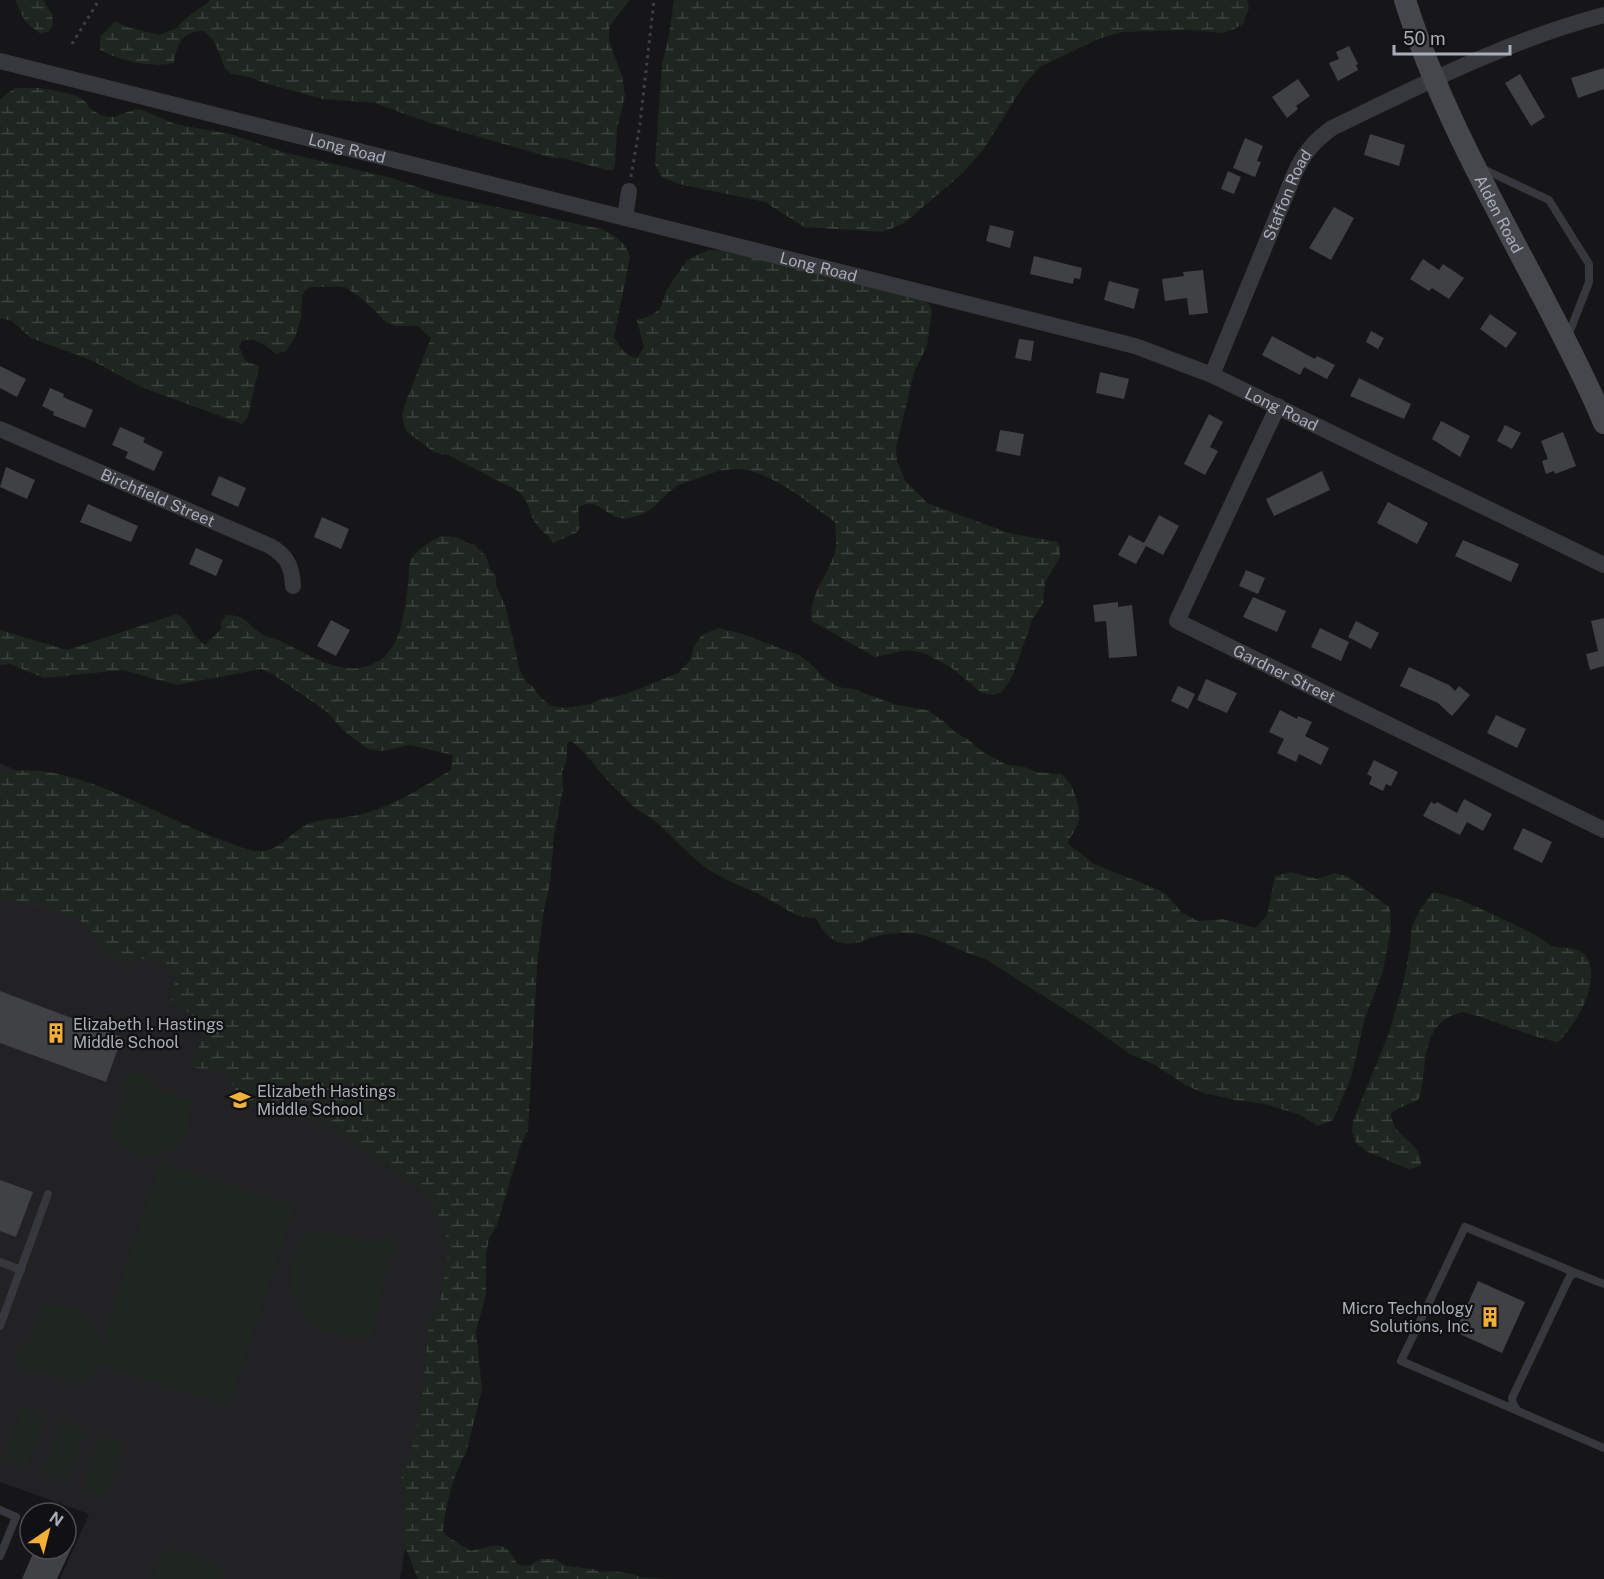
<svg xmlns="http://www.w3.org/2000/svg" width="1604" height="1579" viewBox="0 0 1604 1579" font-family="'Public Sans',sans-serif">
  <defs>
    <pattern id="wetland-marsh" width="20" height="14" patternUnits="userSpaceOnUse" patternTransform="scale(1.5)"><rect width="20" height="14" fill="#1e261f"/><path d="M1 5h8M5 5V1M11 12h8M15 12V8" fill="none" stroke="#3c433d"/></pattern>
  </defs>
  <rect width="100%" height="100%" fill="#161618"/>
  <path fill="#222225" d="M0,763l500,224 -100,592h-340l29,-65 -89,-32z"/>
  <path fill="url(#wetland-marsh)" d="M15,0h28l9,14 1,12 -5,6 -9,1 -14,-12z
    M211,0h419l-19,24 -2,6v11l13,35 3,20 -8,33 -2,37 -2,4h-7l-43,-12h-10l-123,-35 -55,-20 -52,-4 -55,-15 -19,-7 -18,-3 -7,-7 -4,-13 -7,-14 -9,-9c-21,0 -27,12 -30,32 -22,5 -54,-2 -74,-13v-13l15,-16 12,6 32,8 16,-6 9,-9z
    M674,0h573l2,8 -6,16 -11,6 -11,3 -29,-3 -70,2 -24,7 -58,28 -16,18 -41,65 -20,23 -59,50 -21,9 -79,-5 -39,-25 -86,-18 -17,-7 -7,-13 7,-100 7,-29z
    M15,88h26l34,7 12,8 2,5 13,8 12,1 22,-8 9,2 30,13 55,10 53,18 109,26 47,17 163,34c13,7 24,13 28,28l-16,80c6,10 10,19 23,21l7,-11 -7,-27 13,-4 10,-7 6,-18 21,-31 21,-10 57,3 150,42 15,10 2,6 -5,35 -13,26 -18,76 1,13 8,19 22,23 82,30 48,9 3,5v10l-15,26 -2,20 -11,17 -19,55 -11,17 -9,3 -11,-2 -30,-25 -28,-15 -17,-3 -32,7 -63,-36c-4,-25 15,-44 22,-66 4,-10 1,-23 1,-33 -27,-19 -67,-54 -100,-53 -13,0 -24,4 -36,9 -8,3 -19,5 -25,10 -18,14 -21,26 -46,30 -21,4 -27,-23 -50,-11l2,21 -4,5 -23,10c-6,-11 -11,-10 -16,-18 -9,-11 -7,-24 -19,-34l-70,-36 -14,-3 -28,-21 -4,-15 4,-15 25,-63 -13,-12h-23l-9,-4 -21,-21 -20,-14h-34l-6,4 -3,5 -1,22 -5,17 -10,16 -10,3c-10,-8 -20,-18 -34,-13l-3,6 7,15 11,3 2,2 -11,50 -6,7 -101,-37 -48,-26 -62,-23 -19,-17 -12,-3v-219z
    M442,536l14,1 13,7h5l12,12 4,13 6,7v9l10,23 14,63 6,11 6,4 7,10 11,9 14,3 27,-4 9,-5 19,-3 17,-6 42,-17 13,-14 2,-11 9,-13 16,-7 25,6 56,21 14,11 9,10 16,11 15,2 44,16 30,5 18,12 8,9 16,9 15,13 24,12 17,2 11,5 26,2 10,12 7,22c-1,3 0,7 0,11 -1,8 -8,17 -12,24l27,21 65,26 11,8 11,14 17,9 25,-2 33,9 11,-13 8,-39 16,-4 26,7 18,-6 14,4 41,31 1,21 -9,45 -17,44 -14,60 -18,42 -15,6 -20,-12 -34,-10 -28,-4 -32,-7 -17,-7 -32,-21 -25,-11 -41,-29 -105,-67c-23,-5 -43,-20 -66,-24 -13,-2 -29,-1 -41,2 -7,1 -12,5 -18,6 -22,6 -34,-6 -43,-24 -25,-1 -26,-8 -46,-18 -20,-11 -43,-18 -62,-31 -20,-14 -36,-33 -54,-49 -7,-6 -17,-9 -23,-16 -7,-7 -15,-15 -22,-22 -13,-13 -22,-30 -38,-41l-4,2v15l-5,14 1,16 -9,48 -4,48 -6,25 -7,58 -9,163 -7,14 -24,81 -8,13 -3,16v40l-10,37 6,58 -16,64c-12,19 -21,54 -23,78l5,6 23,14c23,-5 35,-13 46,13l7,2 7,-1 9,-6h15l11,7 27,3 7,3 11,-1 22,3 7,3 29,2h-251l-13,-32v-51l-4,-18 8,-17 11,-46 9,-90 12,-27 7,-44 -3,-26 -17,-34 -95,-67 -17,-6 -34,-19 -34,4c-14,-9 -14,-32 -29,-36 -7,-2 -16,-1 -24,-2l-2,-7 9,-21 -1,-18 -29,-22 4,-24 -11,-14 -22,-3 -18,3 -19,-7 -12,-22 -15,-14 -33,-13 -46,-6v-126c66,-20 164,47 227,68 9,3 21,9 30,9 23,2 33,-19 51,-27 18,-7 40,-5 58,-11 31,-9 58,-27 85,-43l2,-15 -43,-10 -28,6 -14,-2 -22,-16 -20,-22 -55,-38 -10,-4 -84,16 -54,-15 -79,8 -34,-14 -10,1v-35l67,20 110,-36c16,9 13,20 28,31l16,-16v-7l5,-7c23,0 21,11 39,21 4,2 9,2 13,4 27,12 59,36 90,26 34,-11 36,-52 40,-82 1,-6 0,-16 2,-22 4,-11 22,-22 32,-26z
    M1433,892c35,8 65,25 98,41 8,3 15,11 24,14 10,2 21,-1 30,8 19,24 -9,70 -27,87 -34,-6 -62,-23 -96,-30 -44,11 -34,54 -42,86 -8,6 -25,10 -29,16 1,5 2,11 5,15 10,12 27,20 25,37l-12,3 -41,-17 -12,-9 -4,-12 1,-10 36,-88 14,-49 8,-43c-3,-17 12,-35 22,-49z"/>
  <path fill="#1e261f" d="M136,1072l11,5 4,8 38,17c9,50 -47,74 -78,33l17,-41c-5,-9 -3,-18 8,-22z
    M160,1163l134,44 -65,199 -132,-43 -11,17 -7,5 -42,-17c-13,8 -24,-2 -20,-15l11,-7 16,-39c21,-4 41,2 51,22 3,6 4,13 6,18z
    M310,1230l68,13 7,-5c15,-1 17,15 3,20l-16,78c-66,13 -108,-55 -62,-106z
    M23,1407l23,9 -19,51 -23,-8z
    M62,1421l23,9 -19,52 -23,-9z
    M101,1436l23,9 -18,51 -24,-8z
    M163,1551c25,-1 46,7 61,28h-71z"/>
  <path fill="#404145" d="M1349,46l9,18 -2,1 2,5 -20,11 -9,-18 10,-4 -3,-7z
    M1604,68v21l-26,9 -7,-20z
    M1520,74l25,43 -14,9 -26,-43z
    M1298,79l12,17 -14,10 2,3 -11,9 -15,-21z
    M1370,134l35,11 -6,21 -35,-11z
    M1245,138l18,8 -6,15 4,1 -6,15 -22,-9z
    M1228,171l13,6 -7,17 -13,-5z
    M1334,207l20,11 -23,42 -22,-12z
    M990,225l24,6 -4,17 -24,-7z
    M1034,256l48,12 -2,11 -6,-1 -1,6 -43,-10z
    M1423,259l16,11 4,-6 21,14 -15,21 -17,-11 -3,3 -19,-12z
    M1203,270l5,43 -19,2 -2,-17 -22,3 -3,-22 22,-3 -1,-4z
    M1109,281l30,8 -5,20 -30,-9z
    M1490,314l27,19 -11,15 -26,-19z
    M1371,331l13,7 -6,11 -12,-7z
    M1272,336l43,23 2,-3 18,9 -8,14 -23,-12 -4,8 -38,-20z
    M1019,339l15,2 -3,20 -16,-3z
    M0,366l26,13 -9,18 -17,-9z
    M1100,372l29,7 -5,20 -28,-6z
    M1359,378l52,26 -7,15 -54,-23z
    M50,388l14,6 -1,3 30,13 -8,18 -32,-13 1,-3 -12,-6z
    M1209,414l14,8 -13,25 8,4 -13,24 -21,-11z
    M1441,421l29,15 -10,21 -28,-18z
    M1505,425l16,8 -9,16 -15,-8z
    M120,427l25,11 -2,4 20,10 -9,19 -29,-13 3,-6 -16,-7z
    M1000,430l24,4 -4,22 -24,-5z
    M1563,432l13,34 -21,8 -1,-3 -8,3 -4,-13 6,-2 -7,-18z
    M6,467l29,13 -8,19 -27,-12z
    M1322,471l8,19 -56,26 -8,-17z
    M219,476l27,12 -8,19 -27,-12z
    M1388,502l40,21 -11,21 -40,-21z
    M88,504l50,22 -7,16 -51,-20z
    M1159,515l20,11 -16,29 -17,-9 -10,18 -18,-9 11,-20 15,8z
    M322,517l27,12 -8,20 -27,-12z
    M1463,540l56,24 -8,18 -56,-26z
    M196,548l27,12 -7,16 -27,-12z
    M1246,570l19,8 -7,16 -19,-8z
    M1253,597l33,14 -9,21 -34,-15z
    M1118,602v5l14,-2 5,51 -28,2 -3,-37 -11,1 -2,-17z
    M1604,618v48l-14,4 -4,-16 12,-3 -7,-30z
    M331,620l19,10 -14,26 -19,-10z
    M1356,621l23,12 -8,16 -23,-12z
    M1320,628l29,14 -8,19 -30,-14z
    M1409,667l40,18 6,6 4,-5 11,9 -18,21 -14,-13 -38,-17z
    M1206,679l31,14 -10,20 -30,-13z
    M1178,686l17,8 -7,15 -17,-8z
    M1280,710l17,9 1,-3 14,6 -7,14 24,12 -8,17 -22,-11 -3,8 -19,-9 7,-14 -15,-7z
    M1496,715l30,14 -9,19 -30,-15z
    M1374,760l24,12 -7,14 -5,-2 -3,7 -14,-7 3,-7 -5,-3z
    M1464,799l28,15 -9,17 -16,-9 -7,13 -37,-19 8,-14 4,2 2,-2 20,11z
    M1523,828l29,14 -10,21 -29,-14z
    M0,991l122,46 -16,45 -106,-39z
    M0,1180l33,12 -17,45 -16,-6z
    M1478,1281l47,21 -23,51 -47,-21z
    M35,1549h36l-14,30h-35z"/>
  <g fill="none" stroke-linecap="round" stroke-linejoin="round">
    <path stroke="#3d3f44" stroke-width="3" stroke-dasharray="3 4.5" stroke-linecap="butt" d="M72,44l27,-44
      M631,177l9,-53 14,-124"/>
    <path stroke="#37383d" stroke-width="8" d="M1481,168l68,32 40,64v18l-21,54
      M0,1262l21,8
      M1604,1284l-28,-11 -6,3 -58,122 1,6 5,7 86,37
      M0,1326l48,-132
      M1518,1411l-117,-50 64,-134 111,46
      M0,1510l16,7 -16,39"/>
    <g stroke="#37383d" stroke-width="16">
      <path id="s1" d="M0,61l1135,285 77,29 392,190"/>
      <path d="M625,218l4,-27"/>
      <path id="s2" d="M1212,375l82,-200c9,-21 20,-34 38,-47 89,-43 177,-88 272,-113"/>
      <path id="s3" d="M1278,406l-101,215 427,209"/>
      <path id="s4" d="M0,429l270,117c17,10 22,20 23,40"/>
    </g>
    <path stroke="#45474d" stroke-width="22" id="s5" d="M1405,0c33,105 88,202 139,299 21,41 43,82 60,124"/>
  </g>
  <defs>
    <g id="building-bare" transform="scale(1.62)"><path d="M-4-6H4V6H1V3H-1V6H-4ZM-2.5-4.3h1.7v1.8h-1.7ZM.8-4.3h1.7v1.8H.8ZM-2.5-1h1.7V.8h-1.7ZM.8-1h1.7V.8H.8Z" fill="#f2b134" stroke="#111113" stroke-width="2.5" paint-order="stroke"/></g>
    <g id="school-bare" transform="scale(1.62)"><path d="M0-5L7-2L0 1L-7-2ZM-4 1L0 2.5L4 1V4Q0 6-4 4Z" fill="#f2b134" stroke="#111113" stroke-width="2.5" paint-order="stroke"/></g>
  </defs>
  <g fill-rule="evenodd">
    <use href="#building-bare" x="56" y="1033"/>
    <use href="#school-bare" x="240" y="1100"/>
    <use href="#building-bare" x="1490" y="1317"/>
  </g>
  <g text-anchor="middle" stroke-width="4.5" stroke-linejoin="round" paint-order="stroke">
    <g font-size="16" fill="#a8adb8" stroke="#111113">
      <text dy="6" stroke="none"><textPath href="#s1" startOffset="358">Long Road</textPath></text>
      <text dy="6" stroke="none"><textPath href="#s2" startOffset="195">Staffon Road</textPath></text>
      <text dy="6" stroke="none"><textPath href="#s5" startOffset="234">Alden Road</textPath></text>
      <text dy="6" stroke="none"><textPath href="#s1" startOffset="844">Long Road</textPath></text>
      <text dy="6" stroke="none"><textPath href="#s1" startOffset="1330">Long Road</textPath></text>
      <text dy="6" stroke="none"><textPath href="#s4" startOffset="172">Birchfield Street</textPath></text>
      <text dy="6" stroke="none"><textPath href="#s3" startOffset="357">Gardner Street</textPath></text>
    </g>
    <g font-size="16" fill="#a8adb8" stroke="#111113" text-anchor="start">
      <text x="73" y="1030">Elizabeth I. Hastings<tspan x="73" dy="18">Middle School</tspan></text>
      <text x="257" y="1097">Elizabeth Hastings<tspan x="257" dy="18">Middle School</tspan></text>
      <text x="1473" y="1314" text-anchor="end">Micro Technology<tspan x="1473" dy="18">Solutions, Inc.</tspan></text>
    </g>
  </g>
  <g transform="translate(48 1531) rotate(35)"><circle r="28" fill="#111113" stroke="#4d4f55" stroke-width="1.5"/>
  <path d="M0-4.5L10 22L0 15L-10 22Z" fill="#f2b134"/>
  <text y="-9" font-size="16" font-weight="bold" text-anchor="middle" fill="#a8adb8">N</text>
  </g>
  <path d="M1394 45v9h116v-9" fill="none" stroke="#a8adb8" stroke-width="3"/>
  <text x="1403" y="45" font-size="18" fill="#a8adb8" stroke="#111113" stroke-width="4.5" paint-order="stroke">50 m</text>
</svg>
